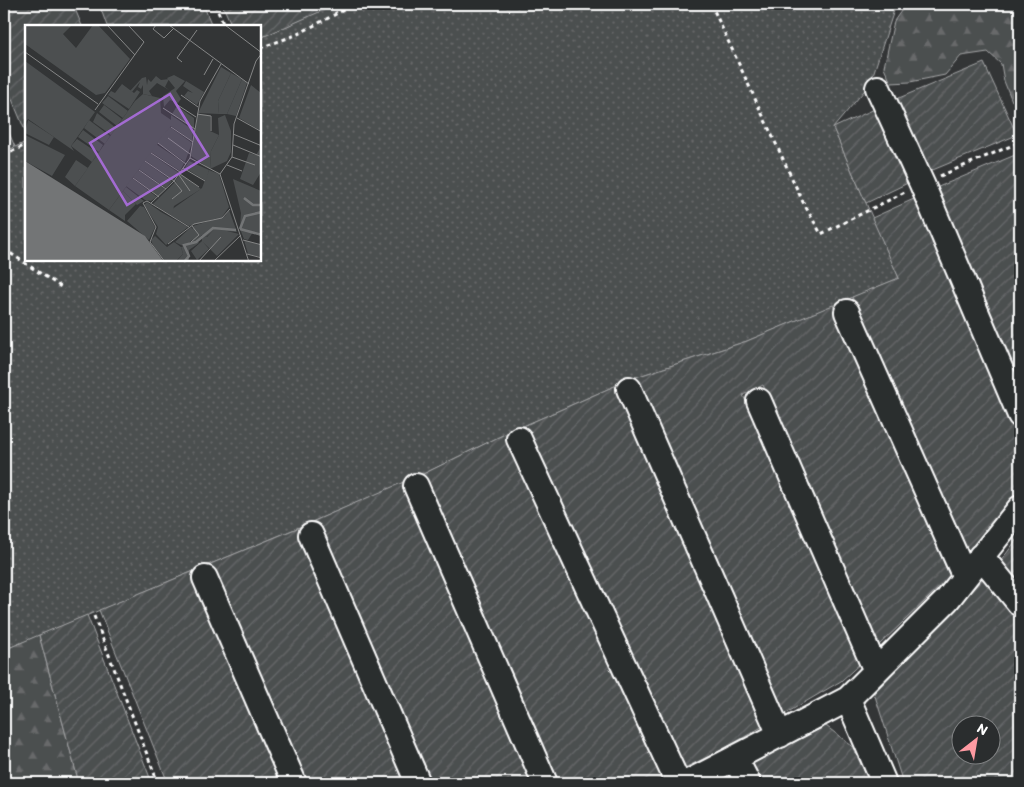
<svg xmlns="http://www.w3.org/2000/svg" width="1024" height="787" viewBox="0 0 1024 787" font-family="Itim,sans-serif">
  <defs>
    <pattern id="grass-dots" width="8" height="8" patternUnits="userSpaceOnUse" patternTransform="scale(1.25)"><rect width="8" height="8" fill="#4c4f50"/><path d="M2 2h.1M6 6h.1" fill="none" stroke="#67696a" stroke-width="1.8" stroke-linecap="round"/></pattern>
    <pattern id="forest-firs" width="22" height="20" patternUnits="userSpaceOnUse" patternTransform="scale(1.25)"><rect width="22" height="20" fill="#4c4f50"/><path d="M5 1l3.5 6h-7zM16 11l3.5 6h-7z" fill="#67696a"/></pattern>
    <pattern id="garden-furrows" width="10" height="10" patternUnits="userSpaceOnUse" patternTransform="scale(1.25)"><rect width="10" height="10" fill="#4c4f50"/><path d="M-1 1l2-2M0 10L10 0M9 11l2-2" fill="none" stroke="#67696a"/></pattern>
  </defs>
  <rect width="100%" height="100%" fill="#333536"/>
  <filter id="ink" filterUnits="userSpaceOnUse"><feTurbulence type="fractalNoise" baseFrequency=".02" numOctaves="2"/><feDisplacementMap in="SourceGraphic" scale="10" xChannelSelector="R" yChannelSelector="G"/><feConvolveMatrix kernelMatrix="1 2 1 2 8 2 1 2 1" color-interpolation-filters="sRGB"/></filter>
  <g filter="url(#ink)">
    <path fill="url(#grass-dots)" stroke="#a6a7a8" d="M336,4h560l-26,80 -37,44 66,150 -152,63 -114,37 -128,56 -86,42 -105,45 -310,129v-498l22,-10v118h234v-222z"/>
    <path fill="url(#forest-firs)" stroke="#a6a7a8" d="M906,4h114v99l-8,-2 -8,-20 -3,-17 -13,-12 -27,4 -16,19 -35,7 -19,1 -7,-16 10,-46z
      M39,635l40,148h-75v-133z"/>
    <path fill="url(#garden-furrows)" stroke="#a6a7a8" fill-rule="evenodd" d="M4,4h69l9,22h-56v107l-22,-53z
      M99,4h104l9,22h-105z
      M222,4h102l2,5 -66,29v-12h-28z
      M984,63l33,72 -94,39 -29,-74z
      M877,108l35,73 -46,22 -33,-75z
      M4,121l11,26 -11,5z
      M1020,153v230l-89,-193z
      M916,198l104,232v60l-53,66 -115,-259 47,-19 -27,-60z
      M833,305l117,272 -72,69 -115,-261 -20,10 120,266 -22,20 -58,34 -150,-337 114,-37z
      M617,385l150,339 -47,27 -40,19 -159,-343z
      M505,434l157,345 -9,4h-100l-134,-307z
      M406,481l132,302h-111l-113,-262z
      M300,527l111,256h-109l-94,-218z
      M1020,535v248h-117l-29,-90 132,-139zM962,724h30v30h-30z
      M194,571l89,212h-115l-69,-173z
      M87,615l65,168h-73l-40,-148z
      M826,726l26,20 18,37h-118l-8,-16z"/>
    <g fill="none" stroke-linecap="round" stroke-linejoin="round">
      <g stroke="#fff" stroke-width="28">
        <path id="minor" d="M878,88l44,96 98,231
          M847,312l118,265
          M629,389l151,346
          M759,401l117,270
          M519,439l159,344
          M416,486l129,297
          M311,535l107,248
          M981,556l39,48
          M205,578l89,205
          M848,699l36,84
          M735,758l13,25
          M687,783l161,-84 99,-99 73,-92"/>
      </g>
      <path stroke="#fff" stroke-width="3" stroke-dasharray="4 4" stroke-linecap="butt" d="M215,4l9,22
        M333,4l3,9
        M711,4l92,198 18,32 84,-42
        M260,48l36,-13 59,-31
        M4,155l22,-10
        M940,176l80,-34
        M4,249l60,40
        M94,616l64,167"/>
      <use href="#minor" stroke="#2a2d2e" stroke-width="24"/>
    </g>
  </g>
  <g transform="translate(25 25)">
    <rect width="236" height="236" fill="#333536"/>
    <path d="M0,0h47l-9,9 13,14 17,-23h5l32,34 -25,34 -9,2 -71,-51zM0,36l70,51 -24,34 3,5 -46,-32 -3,4zM217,54l5,4 -11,33 -9,-2zM226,60l10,8v38l-22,-13zM118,69l17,4 1,15 13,9 -65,88 -34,-24 60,-85zM0,110l40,20 -13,21 -27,-15zM184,145l10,4 10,33 -7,10 -33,9 -17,-10 -1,-6 31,-22zM204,185l8,22 -23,-2 -8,7 -4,-2 -5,5 2,3 -10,7v10l-13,2 7,-8 -2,-7 11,-4 1,-17 32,-10zM236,187v22l-8,-2 -5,8 -4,-1 -4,-10 4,-12z" fill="#4c4f50"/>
    <path d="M206,48l11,6 -15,35h-8l-1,-13zM149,50l11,6 -9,10 5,8 -3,4 -8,-3 -6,7 -1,-11 12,-8 -8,-10zM131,51l5,4 8,-1 -4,8 4,3 -12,-7 -8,8 3,5 -9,-2v-9l-2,4 -3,-2 2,-5 -8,10 -2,-1 12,-13 4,-1 1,8 1,-6 3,3zM200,90l6,16v21l-4,9 -17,8 1,-18 8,-16 -1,-17zM208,154l28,12v21l-16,4 -5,13 1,-16zM98,166l13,13 -11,11v6l-16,-11z" fill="#4c4f50"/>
    <path d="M196,42l10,6 -13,28 1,13 -21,-1zM161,56l18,11 -7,13 -13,-9 4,-5 5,2 -10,-7zM97,59l12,9 3,-3 3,2 -11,17 -21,-14 3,-4 4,2zM83,71l20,15 -5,7 -21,-15zM79,80l18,14 -5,7 -18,-14zM152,81l17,12v10l-22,-14zM72,88l19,15 -5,7 -18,-13zM173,89l12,1v16l9,4 -8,16 -1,18 -19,-13zM146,90l22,15 -1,11 -21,-15zM3,95l26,17 -5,8 -24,-12zM64,95l21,16 -5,8 -21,-16zM145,102l22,16 -7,19 -28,-20zM58,105l20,15 -4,7 -21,-15zM52,114l21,14 -6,9 -21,-16zM131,119l28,19 -4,8 -29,-19zM236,122v25l-8,13 -13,-6 9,-26 7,2zM125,128l29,20 -6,7 -28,-20zM51,135l12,8 -13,18 -10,-9zM119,136l28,20 -6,7 -27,-19zM164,136l20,9 -3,11 -21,-13zM113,145l27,19 -7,7 -25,-19zM155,149l21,15 -27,17 -2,10 -19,-12 22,-22 8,10 -8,-11zM107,153l25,19 -6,4 -6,-1 -19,-14zM101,162l18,14 -7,4 -14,-14zM122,177l14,10 27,15 -22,18 -10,-11 2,-7 -14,-22zM115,181l4,1 11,20 -6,13 -22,-19zM166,202l7,7 -9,9 -6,3 -8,-4zM190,203l24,6 -22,22 -14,-14 6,7 -12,11 -6,-9 11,-10v-6l5,2zM130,211l12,11 7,-5 7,5 2,7 -7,7h-11l-11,-13 -3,-8zM219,215l17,5v12l-13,-3z" fill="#4c4f50"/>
    <path d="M0,136l120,75 19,26h-139z" fill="#737576"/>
    <path fill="none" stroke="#737576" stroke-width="2.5" d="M219,173l9,7h9M215,204l5,-13 17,-4M215,204l22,6M159,237l5,-6 -5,-11 12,-3 17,-14 23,2"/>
    <path fill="none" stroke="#858686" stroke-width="1" d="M82,0l28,30M131,0l-3,4 11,9 10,-10M144,0l80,59M200,0l37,28M0,27l73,52M157,37l-5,-4 20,-28M179,50l9,-16M156,70l17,12M151,79l20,13M138,83l32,21M70,85l49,-68 -16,-17M172,89l14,2v15M212,93l25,14M146,102l22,15M208,109l29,12M143,113l22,16M133,118l28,21M208,120l29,12M126,128l29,19M207,132l23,8M165,133l30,16M120,136l29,20M202,140l15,6M158,143l22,13M114,145l27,19M155,149l19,13M154,150l11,16M108,153l26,19M147,174l10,-8 -8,-10M126,178l23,-22 16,-23 10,-57 21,-37M218,215l19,5M166,217l8,-7 -7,-9M143,219l26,-20 28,-6 8,-9M222,229l15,4M140,237l-15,-20 6,-15 -13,-24 4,-2 42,26M173,237l23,-25M188,237l28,-27M224,237l-29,-88 12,-17 2,-33 22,-63 6,-8"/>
    <path fill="#a36bd2" fill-opacity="0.15" stroke="#a36bd2" stroke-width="2.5" d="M145,69l38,62 -81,49 -37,-62z"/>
    <rect width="236" height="236" fill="none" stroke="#fff" stroke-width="2.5"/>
  </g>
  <rect width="1024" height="787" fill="none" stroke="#2a2d2e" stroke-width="20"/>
  <rect x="10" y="10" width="1004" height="767" fill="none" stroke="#fff" stroke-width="2" filter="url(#ink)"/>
  <g transform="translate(976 740) rotate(31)"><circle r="24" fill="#2a2d2e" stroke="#7f8182"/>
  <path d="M0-4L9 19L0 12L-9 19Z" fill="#ff9aa2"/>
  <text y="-8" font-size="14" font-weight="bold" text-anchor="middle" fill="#ffffff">N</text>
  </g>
</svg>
